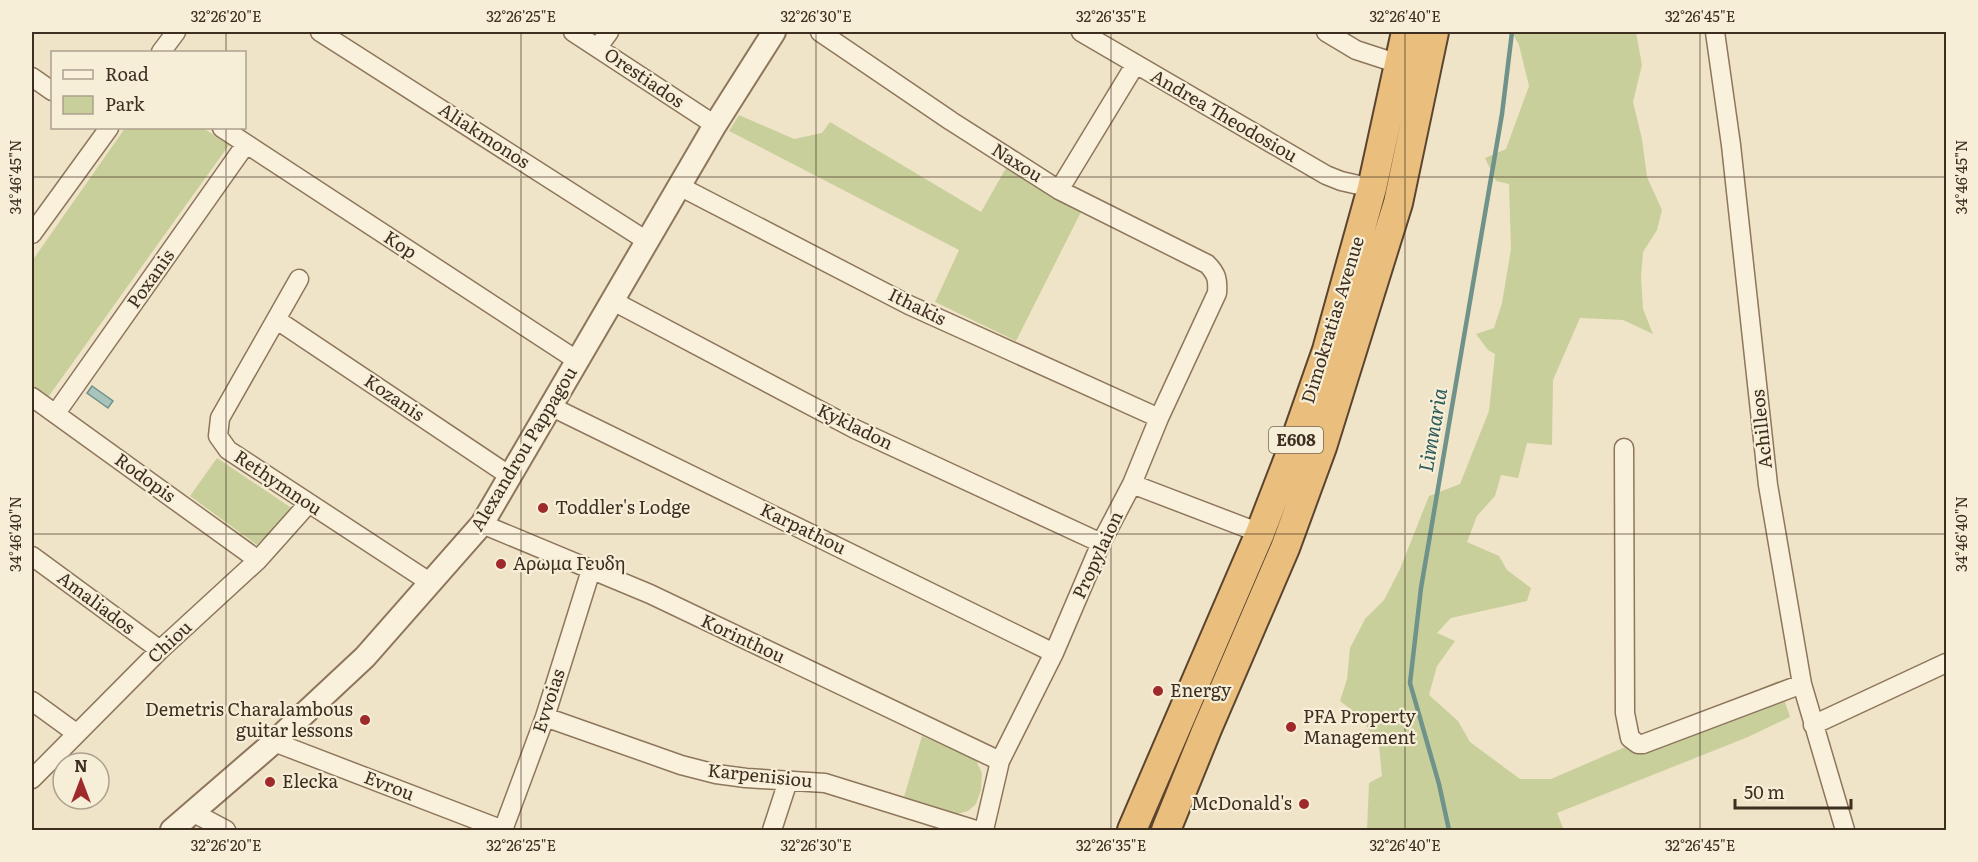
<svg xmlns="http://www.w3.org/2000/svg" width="1978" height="862" viewBox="0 0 1978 862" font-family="Literata,serif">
  <rect width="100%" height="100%" fill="#f0e4c8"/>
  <path fill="#c9cf9b" d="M1512,32h124l6,33 -9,37 9,37 5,38 15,33 -5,20 -14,22 -2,25 2,32 10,25 -30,-14 -43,-2 -27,62 -1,65 -25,-2 -9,35 -17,-3 -6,21 -18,20 -10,26 32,14 8,14 24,18 -4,13 -76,17 -14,15 18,8 -18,25 -8,29 29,26 12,21 50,37h31l227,-98 12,36 -42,20 -191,76 7,17h-197l2,-47 13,-7 -3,-30 -18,-29 -21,-16 7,-22 3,-31 15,-29 19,-19 16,-31 29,-73 31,-12 29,-73 6,-57 -7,-4 -12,-16 18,-6 8,-25 9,-54 -2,-65 -13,-3 -11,-23 21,-9 23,-63 -10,-41z
    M739,115l55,24 28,-6 8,-11 151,90 25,-44 75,44 -65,129 -81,-39 24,-52 -230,-119z
    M125,128h78l26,17 -183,255 -14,-10v-129z
    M217,458l76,51 -36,36 -67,-49z
    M922,736l54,24 6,13 -1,17 -5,14 -8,7 -11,3 -53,-17z"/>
  <path fill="#a9c4bc" stroke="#6f938a" stroke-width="1.5" d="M92,386l21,15 -5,7 -21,-15z"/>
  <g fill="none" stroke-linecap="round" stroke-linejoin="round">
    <path stroke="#6f938a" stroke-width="4.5" d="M1449,830l-10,-46 -29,-101 11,-95 81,-474 10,-82"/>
    <g stroke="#8d765c" stroke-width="21">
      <path id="minor" d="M320,32l327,209
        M573,32l142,93
        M820,32l131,89 108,69 148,74c10,10 11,16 10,29l-58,125 -27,66 -31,59 -47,110 -54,108 -16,69
        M1081,32l245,143 15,6 31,7
        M1326,32l30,18 43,14
        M1715,32l16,113 37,340 34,199 43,146
        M598,47l11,-15
        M161,52l15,-20
        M32,77l20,14
        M222,128l356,233
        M679,186l230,119 250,113
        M1059,190l76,-125
        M32,234l77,-106
        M299,279l-79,139 -2,18 10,14 203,133
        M613,301l242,128 246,114
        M277,320l233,156
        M32,397l226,163
        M552,407l502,246
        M56,413l190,-269
        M1624,448l1,265 5,25 8,6h5l159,-60
        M1132,484l128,49
        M482,524l168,70 350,167
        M32,556l128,94
        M32,701l44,32
        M545,717l136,48 35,9 30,4 79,5 151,47
        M1813,725l133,-62
        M274,742l229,88
        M32,779l128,-129 98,-90 50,-56
        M192,812l34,18
        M503,830l42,-113 46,-147
        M772,830l16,-49"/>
    </g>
    <g stroke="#8d765c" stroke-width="26">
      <path id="tertiary" d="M172,830l102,-88 91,-85 117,-133 233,-399 59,-93"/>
    </g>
    <g stroke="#5b4430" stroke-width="32">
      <path id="trunk" d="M1132,830l128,-297 32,-83 35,-100 45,-162 34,-156
        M1166,830l41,-101 78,-181 37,-101 76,-244 36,-171"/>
    </g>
    <use href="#minor" stroke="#faf1dc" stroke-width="18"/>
    <use href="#tertiary" stroke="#faf1dc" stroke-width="22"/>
    <use href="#trunk" stroke="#eabe7c" stroke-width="28"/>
  </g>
  <path fill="none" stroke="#3d2e20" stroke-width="1.5" stroke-opacity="0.45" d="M226,32v20M521,32v798M816,32v798M1111,32v798M1405,32v798M1700,32v798M226,128v702M32,177h1914M32,534h1914"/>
  <g fill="#9e2a2b" stroke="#f7eed8" stroke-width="2">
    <circle cx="543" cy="508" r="6"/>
    <circle cx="501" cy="564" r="6"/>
    <circle cx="1158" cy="691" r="6"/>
    <circle cx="365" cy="720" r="6"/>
    <circle cx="1291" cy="727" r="6"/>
    <circle cx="270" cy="782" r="6"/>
    <circle cx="1304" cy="804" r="6"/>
  </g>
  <g text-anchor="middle" stroke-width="4.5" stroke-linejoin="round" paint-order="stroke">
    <rect fill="#f7eed8" stroke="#756857" stroke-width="1.5" x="1269" y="427" width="54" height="26" rx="4.5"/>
    <g font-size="16" font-weight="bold" fill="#3d2e20">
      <text x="1296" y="446">E608</text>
    </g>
    <g font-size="18" fill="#3d2e20" stroke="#f7eed8">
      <text transform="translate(644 78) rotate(34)" y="6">Orestiados</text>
      <text transform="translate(1224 116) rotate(30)" y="6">Andrea Theodosiou</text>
      <text transform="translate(484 136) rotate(33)" y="6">Aliakmonos</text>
      <text transform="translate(1017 163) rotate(32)" y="6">Naxou</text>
      <text transform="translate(400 245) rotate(33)" y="6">Kop</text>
      <text transform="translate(151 279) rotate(-55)" y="6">Poxanis</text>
      <text transform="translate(917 307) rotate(26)" y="6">Ithakis</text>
      <text transform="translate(1333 320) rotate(-73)" y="6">Dimokratias Avenue</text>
      <text transform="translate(394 398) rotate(34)" y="6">Kozanis</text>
      <text transform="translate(855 427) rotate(26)" y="6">Kykladon</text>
      <text transform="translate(1762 429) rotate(-96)" y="6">Achilleos</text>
      <text transform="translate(524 449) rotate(-59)" y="6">Alexandrou Pappagou</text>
      <text transform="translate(145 478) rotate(36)" y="6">Rodopis</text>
      <text transform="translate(278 483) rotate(34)" y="6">Rethymnou</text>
      <text transform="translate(803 529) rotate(26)" y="6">Karpathou</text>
      <text transform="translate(1098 555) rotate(-65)" y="6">Propylaion</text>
      <text transform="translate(96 603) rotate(37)" y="6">Amaliados</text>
      <text transform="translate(743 639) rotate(25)" y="6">Korinthou</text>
      <text transform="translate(170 642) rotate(-43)" y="6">Chiou</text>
      <text transform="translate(549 701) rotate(-72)" y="6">Evvoias</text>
      <text transform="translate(760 776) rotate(6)" y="6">Karpenisiou</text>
      <text transform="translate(389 786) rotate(21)" y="6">Evrou</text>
    </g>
    <g font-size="18" fill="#3d2e20" stroke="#f7eed8" text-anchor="start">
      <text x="555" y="514">Toddler's Lodge</text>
      <text x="513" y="570">Αρωμα Γευδη</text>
      <text x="1170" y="697">Energy</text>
      <text x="353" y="716" text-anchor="end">Demetris Charalambous<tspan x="353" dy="21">guitar lessons</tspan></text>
      <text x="1303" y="723">PFA Property<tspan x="1303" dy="21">Management</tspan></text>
      <text x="282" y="788">Elecka</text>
      <text x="1292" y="810" text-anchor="end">McDonald's</text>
    </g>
    <g font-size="20" font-style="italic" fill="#2f5d5a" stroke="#f7eed8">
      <text transform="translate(1433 430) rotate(-80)" y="7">Limnaria</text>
    </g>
  </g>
  <rect width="1978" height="862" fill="none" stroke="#f7eed8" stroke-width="66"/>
  <rect x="51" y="51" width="195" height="78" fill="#f7eed8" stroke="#ada18e" stroke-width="1.5"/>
  <rect x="63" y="70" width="30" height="9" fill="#faf1dc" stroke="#ada18e" stroke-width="1.5"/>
  <text x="105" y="81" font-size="18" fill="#3d2e20">Road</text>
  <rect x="63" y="96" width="30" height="18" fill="#c9cf9b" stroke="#ada18e" stroke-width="1.5"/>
  <text x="105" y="111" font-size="18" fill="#3d2e20">Park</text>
  <g transform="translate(81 781)"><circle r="28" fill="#f7eed8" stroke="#ada18e" stroke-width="1.5"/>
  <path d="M0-4.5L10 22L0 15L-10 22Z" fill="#9e2a2b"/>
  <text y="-9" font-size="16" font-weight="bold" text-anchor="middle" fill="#3d2e20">N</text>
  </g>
  <path d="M1735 799v9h116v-9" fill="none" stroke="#3d2e20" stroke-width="3"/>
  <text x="1744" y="799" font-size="18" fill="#3d2e20" stroke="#f7eed8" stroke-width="4.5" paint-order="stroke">50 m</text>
  <rect x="33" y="33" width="1912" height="796" fill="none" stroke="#3d2e20" stroke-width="2"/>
  <g font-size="15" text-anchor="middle" fill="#3d2e20">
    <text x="226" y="22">32°26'20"E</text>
    <text x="521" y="22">32°26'25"E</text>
    <text x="816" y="22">32°26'30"E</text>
    <text x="1111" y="22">32°26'35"E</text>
    <text x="1405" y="22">32°26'40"E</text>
    <text x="1700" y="22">32°26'45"E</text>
    <text transform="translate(16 177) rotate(-90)" y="5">34°46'45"N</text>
    <text transform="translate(1962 177) rotate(-90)" y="5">34°46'45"N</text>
    <text transform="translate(16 534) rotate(-90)" y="5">34°46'40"N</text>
    <text transform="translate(1962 534) rotate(-90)" y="5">34°46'40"N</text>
    <text x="226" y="851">32°26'20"E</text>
    <text x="521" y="851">32°26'25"E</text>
    <text x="816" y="851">32°26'30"E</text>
    <text x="1111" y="851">32°26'35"E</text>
    <text x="1405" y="851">32°26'40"E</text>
    <text x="1700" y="851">32°26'45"E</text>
  </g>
</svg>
